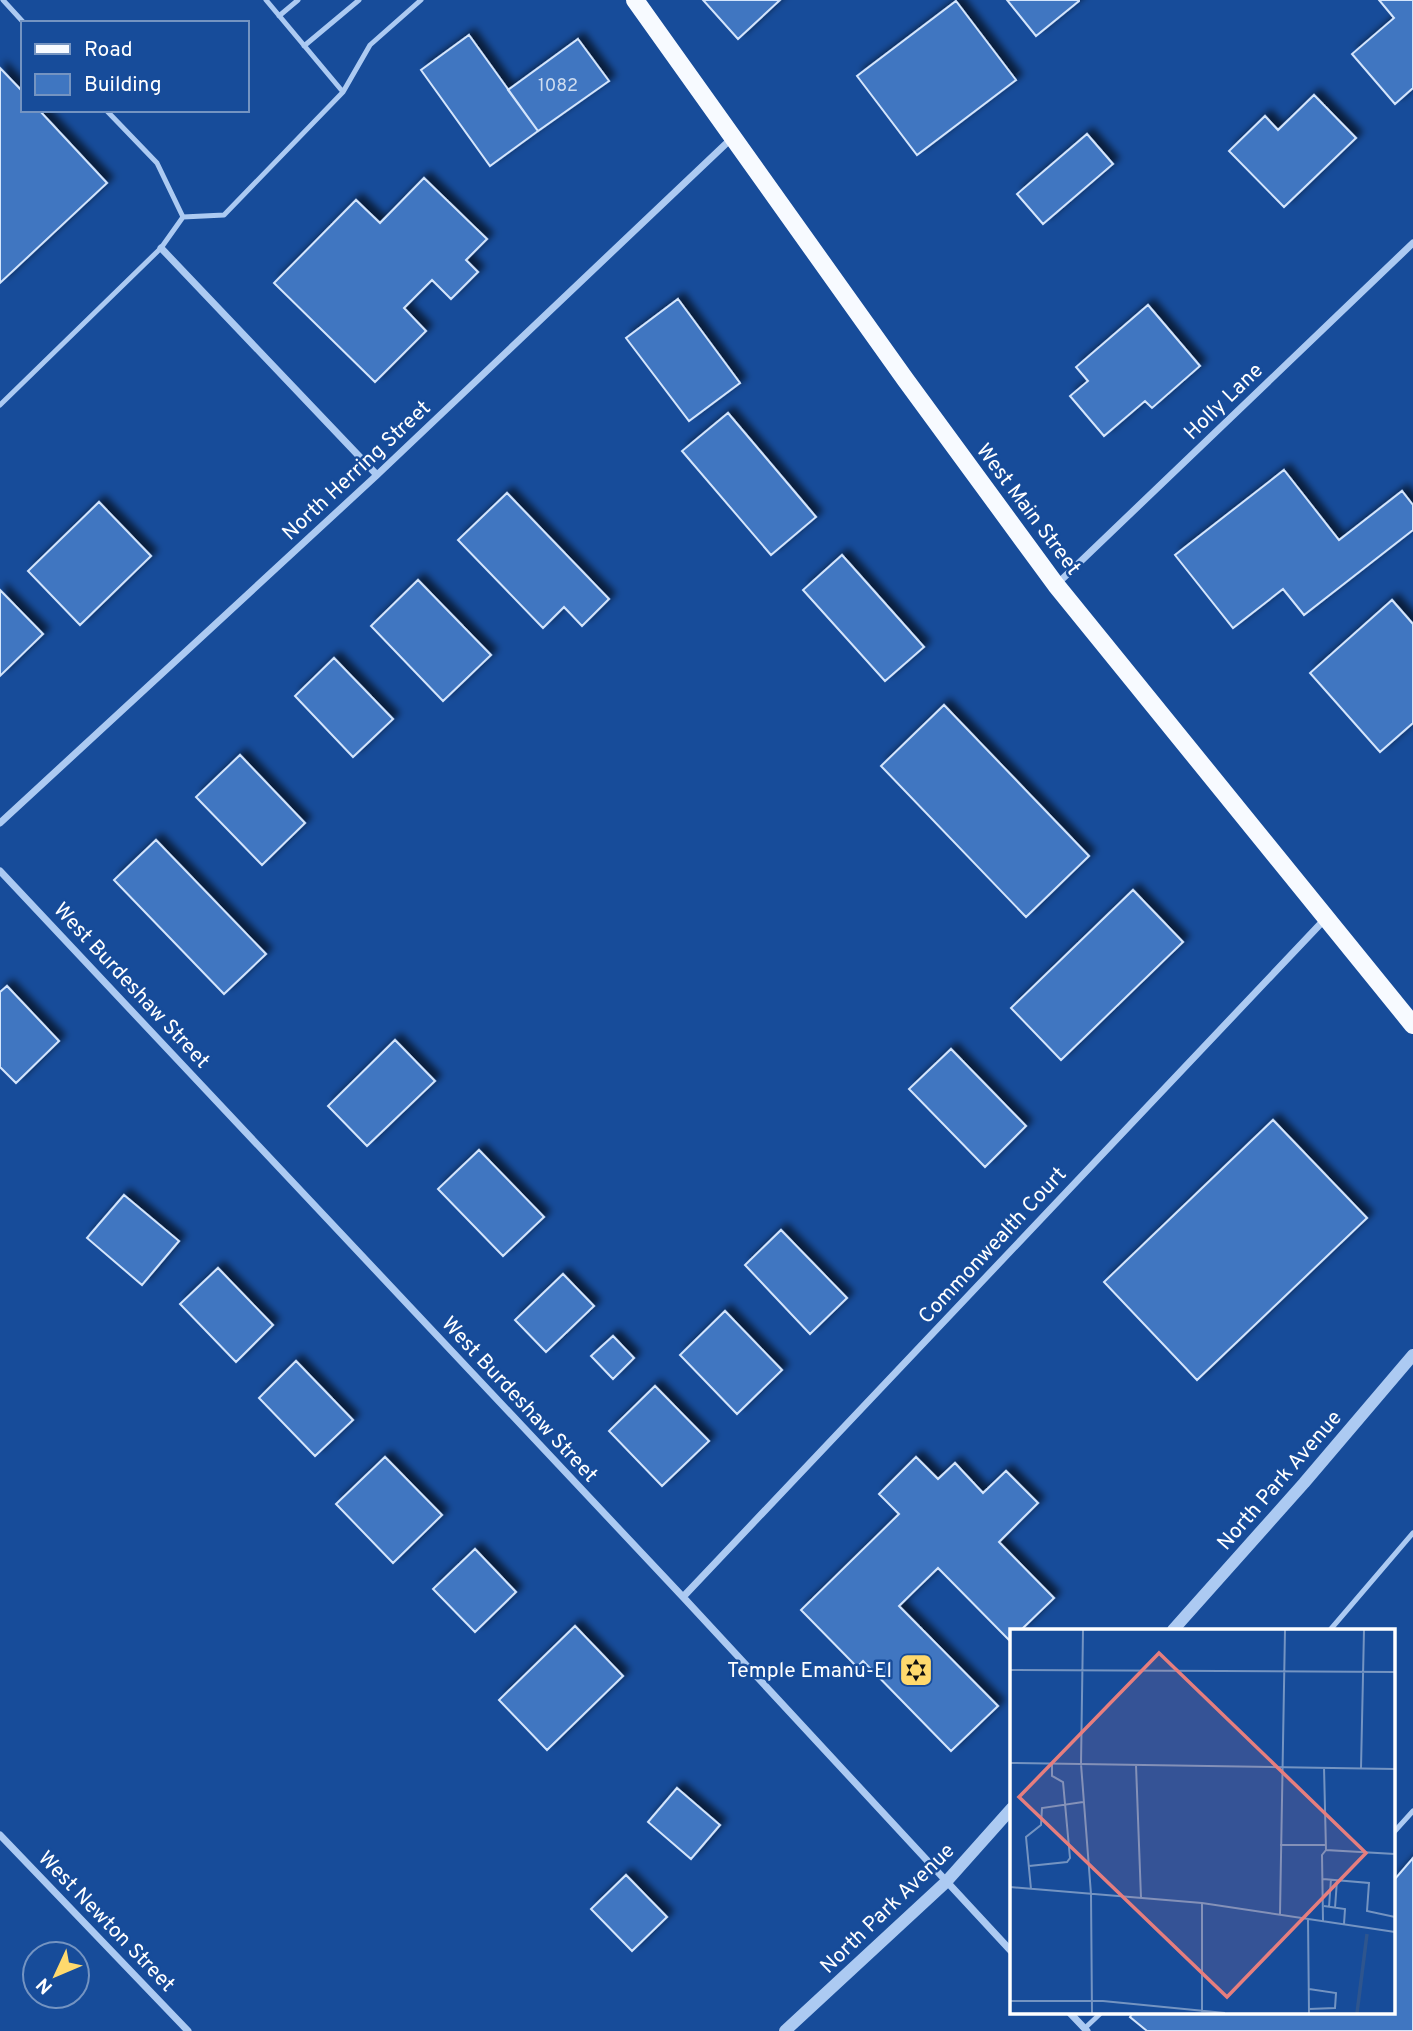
<svg xmlns="http://www.w3.org/2000/svg" width="1413" height="2031" viewBox="0 0 1413 2031" font-family="Overpass,sans-serif">
  <defs>
    <filter id="shadow"><feDropShadow dx="6" dy="-6" stdDeviation="3.5" flood-color="#0009"/></filter>
  </defs>
  <rect width="100%" height="100%" fill="#174c9a"/>
  <path fill="#3f76c1" stroke="#d4e5fc" stroke-width="2" filter="url(#shadow)" d="M703,0h77l-42,39z
    M1007,0h72v1l-43,35z
    M1379,0h34v88l-18,16 -43,-50 42,-36z
    M956,1l60,79 -99,75 -60,-79z
    M469,35l69,96 -48,35 -69,-96z
    M578,39l31,42 -71,50 -30,-41z
    M0,68l23,24v18h16l68,73 -107,100z
    M1314,95l42,43 -72,69 -55,-56 36,-35 13,14z
    M1087,134l26,30 -70,60 -26,-30z
    M424,178l63,61 -21,21 12,12 -27,27 -19,-19 -28,28 22,23 -51,51 -101,-99 82,-83 24,23z
    M678,299l62,84 -51,38 -63,-83z
    M1148,305l52,61 -48,42 -7,-7 -41,35 -34,-40 18,-15 -12,-14z
    M728,413l88,104 -45,38 -89,-104z
    M1284,470l55,70 63,-49 11,14v25l-109,85 -21,-26 -50,39 -58,-73z
    M507,493l102,106 -27,27 -18,-19 -21,21 -85,-88z
    M99,502l52,54 -71,69 -52,-54z
    M842,555l82,92 -39,34 -82,-91z
    M418,580l73,75 -48,46 -72,-75z
    M0,590l43,44 -43,42z
    M1392,600l21,24v99l-33,29 -70,-79z
    M334,658l59,61 -40,38 -58,-61z
    M944,705l145,151 -63,61 -145,-151z
    M240,755l65,68 -43,42 -66,-68z
    M156,840l110,114 -42,40 -110,-114z
    M1133,890l50,52 -122,118 -50,-52z
    M7,986l52,55 -43,42 -16,-16v-75z
    M395,1040l40,41 -68,65 -39,-40z
    M951,1049l75,77 -41,41 -76,-78z
    M1273,1120l94,98 -170,162 -93,-98z
    M479,1150l65,67 -41,39 -65,-67z
    M124,1195l55,46 -37,44 -55,-47z
    M781,1230l66,68 -37,36 -65,-69z
    M218,1268l55,57 -37,37 -56,-58z
    M563,1274l31,32 -48,46 -31,-32z
    M725,1311l57,59 -45,44 -57,-59z
    M613,1336l21,22 -21,21 -22,-23z
    M296,1361l57,59 -38,36 -56,-58z
    M655,1386l54,55 -47,45 -53,-55z
    M385,1457l57,58 -49,48 -57,-59z
    M916,1457l22,22 17,-16 28,30 23,-22 32,32 -39,39 55,56 -33,32h-9v9l-2,2 -72,-73 -39,38 99,100 -47,45 -88,-90 -6,6 -56,-57 98,-96 -20,-20z
    M475,1549l41,43 -41,40 -42,-43z
    M575,1626l48,50 -76,74 -48,-50z
    M677,1788l43,37 -29,34 -43,-37z
    M1413,1858v173h-266l-17,-14 4,-5h260v-132z
    M626,1875l41,42 -35,34 -41,-42z"/>
  <g fill="none" stroke-linecap="round" stroke-linejoin="round">
    <path stroke="#accaf2" stroke-width="5" d="M3,0l21,23
      M266,0l77,92
      M279,16l19,-16
      M304,46l55,-46
      M183,217l41,-2 119,-123 27,-47 51,-45
      M0,405l161,-157 22,-31 -26,-54 -51,-53
      M1330,1630l83,-97
      M1394,1832l19,-21
      M1084,2029l18,-17"/>
    <path stroke="#accaf2" stroke-width="7" d="M161,248l216,227
      M1057,584l356,-341
      M0,823l377,-348 355,-337
      M0,871l683,726 329,355
      M683,1597l643,-679
      M0,1835l188,196
      M1069,2012l18,19"/>
    <path stroke="#accaf2" stroke-width="12" d="M1173,1630l131,-147 109,-128
      M785,2031l161,-149 66,-74"/>
    <path stroke="#f7faff" stroke-width="18" d="M635,0l270,379 151,206 357,440"/>
  </g>
  <defs>
    <g id="synagogue-square" transform="scale(1.75)"><rect x="-9" y="-9" width="18" height="18" rx="4" fill="#ffd96d" stroke="#174c9a"/><path d="M0-6.5L5.6 3.2H-5.6ZM0 6.5L5.6-3.2H-5.6Z" fill="#111"/></g>
  </defs>
  <g fill-rule="evenodd">
    <use href="#synagogue-square" x="916" y="1670"/>
  </g>
  <g text-anchor="middle" stroke-width="5" stroke-linejoin="round" paint-order="stroke">
    <g font-size="18" fill="#cfddf0">
      <text x="558" y="91">1082</text>
    </g>
    <g font-size="21" fill="#fff" stroke="#174c9a">
      <text transform="translate(1223 401) rotate(-44)" y="7">Holly Lane</text>
      <text transform="translate(356 470) rotate(-43)" y="7">North Herring Street</text>
      <text transform="translate(1029 509) rotate(53)" y="7">West Main Street</text>
      <text transform="translate(132 985) rotate(47)" y="7">West Burdeshaw Street</text>
      <text transform="translate(992 1245) rotate(-47)" y="7">Commonwealth Court</text>
      <text transform="translate(520 1399) rotate(47)" y="7">West Burdeshaw Street</text>
      <text transform="translate(1279 1480) rotate(-49)" y="7">North Park Avenue</text>
      <text transform="translate(887 1908) rotate(-44)" y="7">North Park Avenue</text>
      <text transform="translate(107 1921) rotate(46)" y="7">West Newton Street</text>
    </g>
    <g font-size="21" fill="#fff" stroke="#174c9a" text-anchor="end">
      <text x="892" y="1677">Temple Emanu-El</text>
    </g>
  </g>
  <g transform="translate(1010 1629)">
    <rect width="385" height="385" fill="#174c9a"/>
    <path fill="none" stroke="#2e558e" stroke-width="3.5" d="M347,384l10,-79"/>
    <path fill="none" stroke="#7494c2" stroke-width="2" d="M73,1l-2,134 10,130 1,119M0,41l385,2M0,134l385,6M126,136l5,133M314,138l2,83 69,4M351,139l3,-138M270,216h45M19,237l38,-4 3,-4 -7,-76 -11,-6v-12M313,250l46,4 -2,28 28,6M0,258l192,16 193,29M21,260l-5,-52 15,-12 1,-17 41,-6M314,277l21,3 -1,15M319,278l2,-28M325,279l2,-28M270,285l5,-284M298,290l1,94M313,292l-1,-66 4,-5M299,360l27,4 -1,15 -26,1M0,372h93l122,12M192,383v-109"/>
    <path fill="#e67e7e" fill-opacity="0.15" stroke="#e67e7e" stroke-width="3.5" d="M149,24l207,200 -139,144 -208,-200z"/>
    <rect width="385" height="385" fill="none" stroke="#fff" stroke-width="3.5"/>
  </g>
  <rect x="21" y="21" width="228" height="91" fill="#174c9a" stroke="#7494c2" stroke-width="2"/>
  <rect x="35" y="44" width="35" height="10" fill="#f7faff" stroke="#7494c2" stroke-width="2"/>
  <text x="84" y="56" font-size="21" fill="#ffffff">Road</text>
  <rect x="35" y="74" width="35" height="21" fill="#3f76c1" stroke="#7494c2" stroke-width="2"/>
  <text x="84" y="91" font-size="21" fill="#ffffff">Building</text>
  <g transform="translate(56 1975) rotate(226)"><circle r="33" fill="#174c9a" stroke="#7494c2" stroke-width="2"/>
  <path d="M0-5L12 26L0 18L-12 26Z" fill="#ffd96d"/>
  <text y="-10" font-size="19" font-weight="bold" text-anchor="middle" fill="#ffffff">N</text>
  </g>
</svg>
